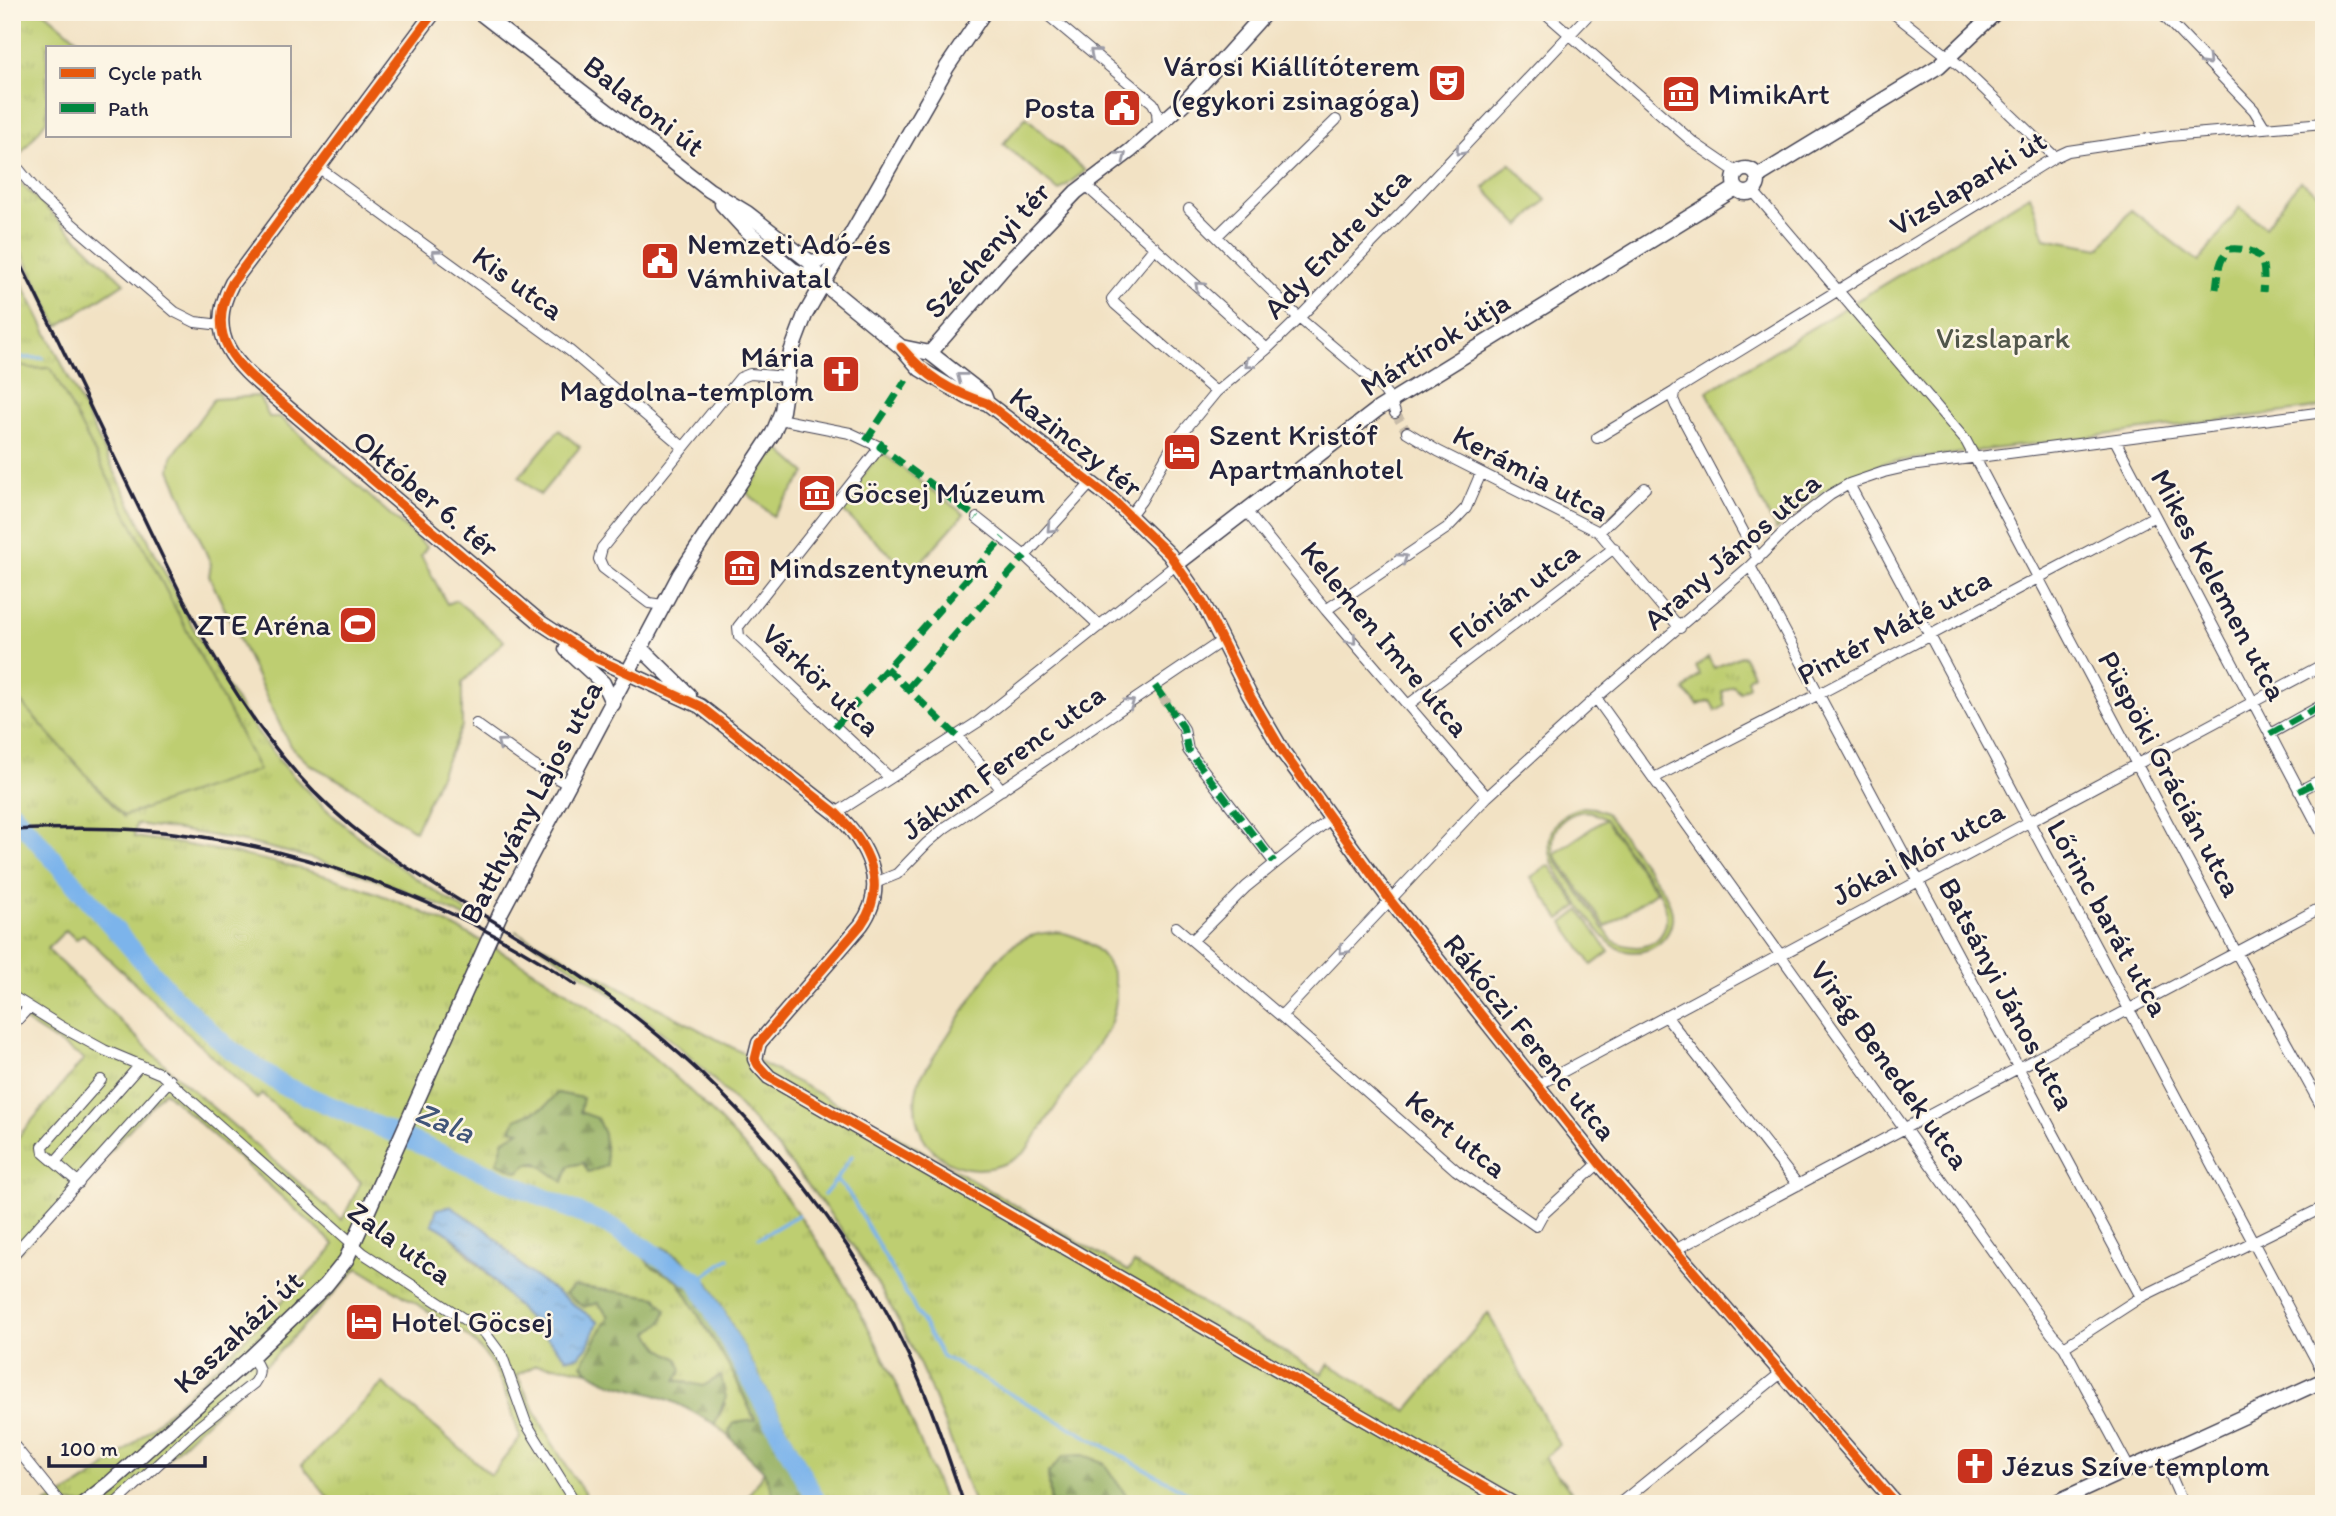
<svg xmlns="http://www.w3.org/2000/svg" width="2336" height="1516" viewBox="0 0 2336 1516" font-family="Itim,sans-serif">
  <defs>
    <pattern id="grass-tufts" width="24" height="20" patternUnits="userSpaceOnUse" patternTransform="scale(1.75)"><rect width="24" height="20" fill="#bece71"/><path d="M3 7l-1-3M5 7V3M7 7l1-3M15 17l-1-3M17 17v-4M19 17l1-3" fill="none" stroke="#a3b163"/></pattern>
    <pattern id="forest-firs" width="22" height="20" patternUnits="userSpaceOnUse" patternTransform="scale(1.75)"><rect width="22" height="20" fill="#96b163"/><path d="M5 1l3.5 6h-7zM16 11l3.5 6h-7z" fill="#7a9053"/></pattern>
    <pattern id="water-ripples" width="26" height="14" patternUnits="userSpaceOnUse" patternTransform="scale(1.75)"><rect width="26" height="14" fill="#7bb4eb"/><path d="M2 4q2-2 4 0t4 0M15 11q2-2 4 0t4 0" fill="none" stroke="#6a9aca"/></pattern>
  </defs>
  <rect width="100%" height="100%" fill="#fcf5e5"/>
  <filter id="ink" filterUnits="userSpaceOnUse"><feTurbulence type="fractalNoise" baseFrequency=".0143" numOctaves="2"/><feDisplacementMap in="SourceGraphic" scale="14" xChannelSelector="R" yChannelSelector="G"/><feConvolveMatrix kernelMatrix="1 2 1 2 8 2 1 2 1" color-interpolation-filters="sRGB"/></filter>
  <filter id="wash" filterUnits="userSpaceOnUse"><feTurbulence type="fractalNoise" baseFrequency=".00686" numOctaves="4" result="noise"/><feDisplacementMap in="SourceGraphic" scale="28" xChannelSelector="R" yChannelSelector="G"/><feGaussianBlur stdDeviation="1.57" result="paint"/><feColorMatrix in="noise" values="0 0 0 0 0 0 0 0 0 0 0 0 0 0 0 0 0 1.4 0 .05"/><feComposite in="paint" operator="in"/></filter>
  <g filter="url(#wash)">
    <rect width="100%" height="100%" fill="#f2e2c4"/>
    <path fill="url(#grass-tufts)" stroke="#707856" stroke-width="2" fill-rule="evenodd" d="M12,12h33l41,35h-39v73l-35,45z
      M12,175l112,108 -66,43 -46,-93z
      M12,263c48,95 93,191 141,286 40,81 81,162 142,229 52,57 116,98 180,139l-2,4c-109,-54 -217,-82 -337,-97l-2,13c78,11 159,25 234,53 206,77 381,222 488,415 36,63 62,131 89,199h-118l-118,-221 -58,-17 27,15 57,96 20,44 -26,10 3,9 -17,-16 10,-20 -5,-28 -17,10 -27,-6 2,-21 -17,-10 -13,-16 -50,-30 11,13 -27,48 6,7 -22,-4 -30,-2 -19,10c23,48 44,86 75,129h-259l-31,-39 81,-82 108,92 29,-37c-13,-42 -21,-76 -56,-105l-106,-65 -80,85 -158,151h-76c49,-21 85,-56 124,-92 57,-52 110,-106 163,-161l3,-7 -170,-153 -152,169v-116l72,-85 -72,-46v-321l111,124 -72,-448c-15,1 -26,2 -39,-8zM66,930l10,10 7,-6 174,165 5,-5 99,88 -19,38 -170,-148 -125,-123zM557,1093l25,5 -2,14 3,51 -14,3 -41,-2 -7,-33 -5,-12 29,-12zM446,1231h42l39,40 71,51 -31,36z
      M1743,655l10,19 -6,5 2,7 -9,6 -7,-6 -11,6 3,14 -9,5 -6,-10 -12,4 -14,-15 16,-15 -4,-8 12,-10 6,11z
      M515,931l366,196 247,144 6,-8 188,111 7,-10 78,47 81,-98 71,132 -15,13 37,46h-449l-1,-3 -83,-28 3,31h-77c-24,-66 -48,-134 -82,-195 -52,-93 -134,-191 -213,-262 -51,-44 -107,-80 -164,-116z
      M764,1471l13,33h-34z"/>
    <path fill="url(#forest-firs)" stroke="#5c6a4f" stroke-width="2" d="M557,1093l26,5 -3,14 17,6 7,16 3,32 -19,6 -5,-9 -14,3 -6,16 -26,-19 -9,1 -10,8 -21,-9 7,-24 16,-8 -9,-2 5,-10 29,-12z
      M662,1247l15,8 32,28 118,221h-50l-13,-33 -32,-31 -3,-9 5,-8 21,-3 -20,-43 -57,-96 -27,-15 -11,-13z
      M574,1286l82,11 10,13 -4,12 -13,11 12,16 17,10 4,11 -6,10 27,6 18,-10 5,21 -11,27c-18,-9 -35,-21 -54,-27 -26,-9 -61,-11 -79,-33l27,-48 -11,-13 -14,4 -19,-13z
      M1083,1455l20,7 29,42h-81l-3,-31 16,-17z"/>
    <path fill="#bece71" stroke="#707856" stroke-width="2" fill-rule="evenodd" d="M1026,117l59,54 -26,20 -56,-47z
      M1510,163l36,37 -26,26 -36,-38z
      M2300,181l24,16v210l-441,56 -66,32 -41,35 -69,-138 323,-197 15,43 55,10 31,-38 68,52 41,-55 25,20z
      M12,360c13,10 24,9 39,8l208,402 -136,46 -111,-124z
      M259,396l10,21h11l147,130 -6,8 26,49 9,-4 48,41 -42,42v43l-47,105 -67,-46 -39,-21 -19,-18 -81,-170 2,-12 -41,-94 2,-13 42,-58z
      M559,430l21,17 -40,48 -21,-18z
      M778,448l28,25 -33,43 -27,-24z
      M881,452l83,62 -53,59 -73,-66z
      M1583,807l11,1 12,5 59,80c4,9 8,17 7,27 -4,30 -41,42 -63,22 -13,-11 -49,-64 -57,-81 -8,-27 3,-48 31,-54zM1583,811l9,1 13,7 -51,35 52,73 50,-35 -51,-73 56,76c18,39 -13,65 -49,45l-57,-81c-6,-25 1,-42 28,-48z
      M1549,865l29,41 -18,13 -29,-42z
      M1580,910l29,42 -17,13 -29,-42z
      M1059,932c50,10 69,52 49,97l-83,123c-58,44 -129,-4 -105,-74l77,-118c18,-20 35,-28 62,-28z"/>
    <path fill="url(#water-ripples)" stroke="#4e6b93" stroke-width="2" d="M450,1206l38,25 39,40 71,51 -11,25 -8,9 -12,2c-19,-19 -38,-39 -57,-59 -24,-26 -45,-59 -78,-75l5,-15z"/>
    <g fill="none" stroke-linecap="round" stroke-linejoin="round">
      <path stroke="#7bb4eb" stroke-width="3.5" d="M12,352l12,6h19
        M836,1180l16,-24
        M824,1195l12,-15 12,12 94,164 266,148
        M759,1238l39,-23
        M697,1281l32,-23"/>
      <path stroke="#7bb4eb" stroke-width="19" d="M12,812l162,185 53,50 55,38 330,142 85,54 121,223"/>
    </g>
  </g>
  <g filter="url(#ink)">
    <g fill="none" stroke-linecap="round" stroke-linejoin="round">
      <path stroke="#c8bca9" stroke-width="10" stroke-dasharray="10 5" stroke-linecap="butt" d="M1395,413l12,19
        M1162,696l14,21"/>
      <g stroke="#413f50" stroke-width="12">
        <path id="street" d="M1044,12l109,91 4,9 1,14
          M1544,12l150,131 44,30
          M1892,12l68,54 95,91
          M2160,12l94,98 11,18
          M12,161l31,38 132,113 20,10 26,3
          M318,167l252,184 113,96
          M1085,185l182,164
          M1753,191l213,250 271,513 87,157
          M1189,209l110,109 84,71 8,12 4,12
          M1217,236l119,-116
          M1155,247l-43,52 3,5 101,88
          M779,419l71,14 30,14 -142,180 1,9 151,142
          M1407,432l31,19 161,81 81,96
          M1597,438l77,-46
          M2115,440l209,397
          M1849,484l475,891
          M1246,511l80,99 161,187
          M1130,515l11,-14 33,-58 42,-51 51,-43 32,-31 105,-108 187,-198
          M977,518l48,38 75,70
          M1599,532l46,-44
          M1025,556l67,-74
          M1758,559l-82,-153 -3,-7 1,-7 5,-4 376,-231 13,-6 101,-15 155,-13
          M1750,566l391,731
          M663,605l-14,-2 -46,-35 -4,-9 3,-11 138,-170 10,-4 37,3
          M1326,610l121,-82 19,-20 15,-35
          M1596,698l456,636 12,13 65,121
          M1408,705l206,-157
          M1176,717l8,12 4,21 86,112
          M476,724l57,41 36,20
          M2270,734l54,-30
          M957,736l45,54
          M1654,778l165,-84 336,-178
          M2299,791l25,-13
          M836,813l142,-91 199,-158
          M875,883l22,-9 30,-31 19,-16 277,-187
          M1176,927l105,89 175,154 80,56 6,-11 57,-52
          M1193,940l53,-53 84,-68
          M12,996l50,31 42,23 57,24 202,179 122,80 17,23 24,67 50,81
          M1281,1016l206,-219 109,-99 154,-132 41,-41 39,-30 19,-11 35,-12 26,-6 414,-54
          M1666,1016l132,169
          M12,1026l17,-19
          M1536,1086l788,-422
          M55,1162l85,-97
          M79,1183l-35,-30 -1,-7 58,-66
          M1673,1251l651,-345
          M12,1256l158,-176
          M2064,1347l77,-50 183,-90
          M12,1443l49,61
          M2161,1453l22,51
          M115,1504l81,-75 58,-46c8,-11 5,-17 -3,-26
          M1619,1504l162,-131"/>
      </g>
      <g stroke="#413f50" stroke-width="17">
        <path id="secondary" d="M434,12l-202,271c-31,58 10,86 50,120l259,220 52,34 107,49 136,107c31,30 54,72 25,112l-102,118 -4,16 3,6 11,12 744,427
          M1734 181a12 12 0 1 1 24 0a12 12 0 1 1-24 0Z
          M1757,177l182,-111 57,-54
          M810,262l8,-1 24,-12
          M930,353l76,-88 70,-73 54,-41 55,-49 81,-90
          M1177,564l201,-155 358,-221
          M641,648l48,47
          M566,649l37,34 10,21
          M83,1504l27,-21 141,-126 75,-72 20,-25 155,-348 179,-338 93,-141 9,-22 9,-59 14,-37 142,-248 37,-55
          M2052,1504l272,-124"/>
      </g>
      <g stroke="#413f50" stroke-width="17">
        <path id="primary" d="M479,12l230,178 38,23 63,49 13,21 78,64 19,22 47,28 20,6 126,97 56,54 34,49 46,91 34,58 107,148 209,263 297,341
          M722,204l22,24 49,42 30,13
          M901,347l29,6 54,42 3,8"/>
      </g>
      <use href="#street" stroke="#fff" stroke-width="10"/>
      <use href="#secondary" stroke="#fff" stroke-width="14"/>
      <use href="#primary" stroke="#fff" stroke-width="14"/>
      <path stroke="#22223b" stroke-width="3.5" d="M12,246c42,85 83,170 124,256 50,103 96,206 177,289 75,77 173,121 260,180 149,101 282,250 350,418 16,38 28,77 41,115
        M12,830c42,-2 86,-3 128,0 149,10 313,70 436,155"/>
      <path stroke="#00873e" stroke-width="7" stroke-dasharray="14 7" stroke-linecap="butt" d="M2216,289c2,-15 2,-28 13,-40 35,-2 37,14 34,43
        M866,441l40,-61
        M884,442l-4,5 97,71
        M886,668l71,68
        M1155,686l28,41 5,23 86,112
        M908,688l117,-132
        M835,727l168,-189
        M2270,734l54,-30
        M2299,791l25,-13
        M2323,836h1"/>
      <g stroke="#fcf5e5" stroke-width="13">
        <path id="cycleway" d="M434,12l-202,271c-31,58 10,86 50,120l259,220 52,34 107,49 136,107c31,30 54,72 25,112l-102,118 -4,16 3,6 11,12 744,427
          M901,347c26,30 48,44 86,56l126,97 56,54 34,49 46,91 34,58 107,148 209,263 297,341"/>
      </g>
      <use href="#cycleway" stroke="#e8590c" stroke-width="9"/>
    </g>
    <defs><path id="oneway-chevron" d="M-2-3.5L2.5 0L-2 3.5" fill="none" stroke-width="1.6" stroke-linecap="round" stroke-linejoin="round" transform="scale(1.75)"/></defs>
    <g stroke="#9c9ca7">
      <use href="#oneway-chevron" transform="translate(1094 53) rotate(-140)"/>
      <use href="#oneway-chevron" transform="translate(2207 61) rotate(46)"/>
      <use href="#oneway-chevron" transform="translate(1460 151) rotate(133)"/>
      <use href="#oneway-chevron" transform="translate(1122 156) rotate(-38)"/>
      <use href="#oneway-chevron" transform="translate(436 254) rotate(-144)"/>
      <use href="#oneway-chevron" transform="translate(1199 286) rotate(-138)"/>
      <use href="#oneway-chevron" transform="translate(1249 364) rotate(140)"/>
      <use href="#oneway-chevron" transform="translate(961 377) rotate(-142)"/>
      <use href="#oneway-chevron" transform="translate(1051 528) rotate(133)"/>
      <use href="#oneway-chevron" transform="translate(1403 558) rotate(-34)"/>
      <use href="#oneway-chevron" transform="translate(1352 640) rotate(49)"/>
      <use href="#oneway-chevron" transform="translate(1130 703) rotate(-34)"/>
      <use href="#oneway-chevron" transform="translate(501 743) rotate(-143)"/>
      <use href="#oneway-chevron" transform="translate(1343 950) rotate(133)"/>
    </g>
  </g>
  <defs>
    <g id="theatre-square" transform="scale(2.0125)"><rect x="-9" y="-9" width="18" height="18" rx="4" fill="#c8321e" stroke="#fcf5e5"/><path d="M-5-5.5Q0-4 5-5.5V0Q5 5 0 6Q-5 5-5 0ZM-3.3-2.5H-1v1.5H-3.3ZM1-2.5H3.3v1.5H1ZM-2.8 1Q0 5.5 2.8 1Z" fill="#fff"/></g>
    <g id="museum-square" transform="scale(2.0125)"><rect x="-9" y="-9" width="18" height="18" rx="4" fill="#c8321e" stroke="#fcf5e5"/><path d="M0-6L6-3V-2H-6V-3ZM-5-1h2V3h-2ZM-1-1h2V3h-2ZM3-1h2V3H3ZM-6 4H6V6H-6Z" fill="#fff"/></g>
    <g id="civic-square" transform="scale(2.0125)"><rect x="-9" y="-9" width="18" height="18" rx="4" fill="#c8321e" stroke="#fcf5e5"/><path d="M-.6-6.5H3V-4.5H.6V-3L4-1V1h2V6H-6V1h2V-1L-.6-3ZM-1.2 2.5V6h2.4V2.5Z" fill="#fff"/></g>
    <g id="church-square" transform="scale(2.0125)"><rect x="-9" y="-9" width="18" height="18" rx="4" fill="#c8321e" stroke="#fcf5e5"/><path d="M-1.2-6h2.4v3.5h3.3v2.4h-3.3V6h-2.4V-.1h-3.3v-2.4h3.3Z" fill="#fff"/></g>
    <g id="hotel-square" transform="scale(2.0125)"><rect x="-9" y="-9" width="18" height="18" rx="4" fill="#c8321e" stroke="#fcf5e5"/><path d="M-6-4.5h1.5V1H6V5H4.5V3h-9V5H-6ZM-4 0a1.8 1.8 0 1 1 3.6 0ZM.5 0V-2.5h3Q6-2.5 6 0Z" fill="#fff"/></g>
    <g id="stadium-square" transform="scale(2.0125)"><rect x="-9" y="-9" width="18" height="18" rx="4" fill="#c8321e" stroke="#fcf5e5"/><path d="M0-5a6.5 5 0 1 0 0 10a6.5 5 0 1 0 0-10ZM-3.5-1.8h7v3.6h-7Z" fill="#fff"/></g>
  </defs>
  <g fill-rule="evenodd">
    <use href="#theatre-square" x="1447" y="83"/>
    <use href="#museum-square" x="1681" y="94"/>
    <use href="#civic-square" x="1122" y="108"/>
    <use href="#civic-square" x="660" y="261"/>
    <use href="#church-square" x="841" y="374"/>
    <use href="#hotel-square" x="1182" y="452"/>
    <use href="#museum-square" x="817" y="493"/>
    <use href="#museum-square" x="742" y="568"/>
    <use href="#stadium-square" x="358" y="625"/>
    <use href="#hotel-square" x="364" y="1322"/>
    <use href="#church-square" x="1975" y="1466"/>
  </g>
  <g text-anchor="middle" stroke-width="5" stroke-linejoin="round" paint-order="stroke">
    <g font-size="30" fill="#22223b" stroke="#fcf5e5" text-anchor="start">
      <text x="1420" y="76" text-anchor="end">Városi Kiállítóterem<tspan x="1420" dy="34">(egykori zsinagóga)</tspan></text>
      <text x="1708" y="104">MimikArt</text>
      <text x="1095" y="118" text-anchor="end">Posta</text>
      <text x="687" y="254">Nemzeti Adó-és<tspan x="687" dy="34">Vámhivatal</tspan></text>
      <text x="814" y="367" text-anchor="end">Mária<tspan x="814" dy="34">Magdolna-templom</tspan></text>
      <text x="1209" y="445">Szent Kristóf<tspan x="1209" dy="34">Apartmanhotel</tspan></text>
      <text x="844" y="503">Göcsej Múzeum</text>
      <text x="769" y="578">Mindszentyneum</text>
      <text x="331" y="635" text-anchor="end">ZTE Aréna</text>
      <text x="391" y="1332">Hotel Göcsej</text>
      <text x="2002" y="1476">Jézus Szíve templom</text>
    </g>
    <g font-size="30" fill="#22223b" stroke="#fcf5e5">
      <text transform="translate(644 106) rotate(38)" y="10">Balatoni út</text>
      <text transform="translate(1968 183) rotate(-31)" y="10">Vizslaparki út</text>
      <text transform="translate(1337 243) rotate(-46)" y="10">Ady Endre utca</text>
      <text transform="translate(987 250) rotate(-48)" y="10">Széchenyi tér</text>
      <text transform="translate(518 283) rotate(36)" y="10">Kis utca</text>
      <text transform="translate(1435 344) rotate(-32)" y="10">Mártírok útja</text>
      <text transform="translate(1076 442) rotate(38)" y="10">Kazinczy tér</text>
      <text transform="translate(1531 473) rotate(28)" y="10">Kerámia utca</text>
      <text transform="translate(426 494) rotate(40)" y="10">Október 6. tér</text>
      <text transform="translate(1732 551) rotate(-41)" y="10">Arany János utca</text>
      <text transform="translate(2219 585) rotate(62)" y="10">Mikes Kelemen utca</text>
      <text transform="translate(1514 595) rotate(-37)" y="10">Flórián utca</text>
      <text transform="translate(1894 627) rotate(-28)" y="10">Pintér Máté utca</text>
      <text transform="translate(1385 639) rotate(50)" y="10">Kelemen Imre utca</text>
      <text transform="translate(821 680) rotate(43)" y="10">Várkör utca</text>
      <text transform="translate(1003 762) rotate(-36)" y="10">Jákum Ferenc utca</text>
      <text transform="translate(2170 774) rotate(62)" y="10">Püspöki Grácián utca</text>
      <text transform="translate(531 802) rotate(-62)" y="10">Batthyány Lajos utca</text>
      <text transform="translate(1918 853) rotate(-28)" y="10">Jókai Mór utca</text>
      <text transform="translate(2108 918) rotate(61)" y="10">Lőrinc barát utca</text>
      <text transform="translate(2007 994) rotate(62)" y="10">Batsányi János utca</text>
      <text transform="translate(1530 1037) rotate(51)" y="10">Rákóczi Ferenc utca</text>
      <text transform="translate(1890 1065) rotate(54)" y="10">Virág Benedek utca</text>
      <text transform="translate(1456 1134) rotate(39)" y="10">Kert utca</text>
      <text transform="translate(400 1243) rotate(36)" y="10">Zala utca</text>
      <text transform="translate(238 1332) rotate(-43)" y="10">Kaszaházi út</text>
    </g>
    <g font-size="30" fill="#51564b" stroke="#fcf5e5">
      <text x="2003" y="348">Vizslapark</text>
    </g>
    <g font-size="32" font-style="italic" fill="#415579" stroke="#fcf5e5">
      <text transform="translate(445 1122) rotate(23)" y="11">Zala</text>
    </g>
  </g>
  <rect width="2336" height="1516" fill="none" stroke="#fcf5e5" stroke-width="42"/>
  <rect x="46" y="46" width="245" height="91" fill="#fcf5e5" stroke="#a5a1a1" stroke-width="2"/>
  <rect x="60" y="68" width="35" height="10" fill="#e8590c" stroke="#a5a1a1" stroke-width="2"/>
  <text x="108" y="80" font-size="21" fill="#22223b">Cycle path</text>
  <rect x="60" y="103" width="35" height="10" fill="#00873e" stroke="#a5a1a1" stroke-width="2"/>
  <text x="108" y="116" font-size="21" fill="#22223b">Path</text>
  <path d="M49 1456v10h156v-10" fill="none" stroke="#22223b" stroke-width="3.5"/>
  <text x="60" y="1456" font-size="21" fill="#22223b" stroke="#fcf5e5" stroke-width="5" paint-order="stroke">100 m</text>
</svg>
